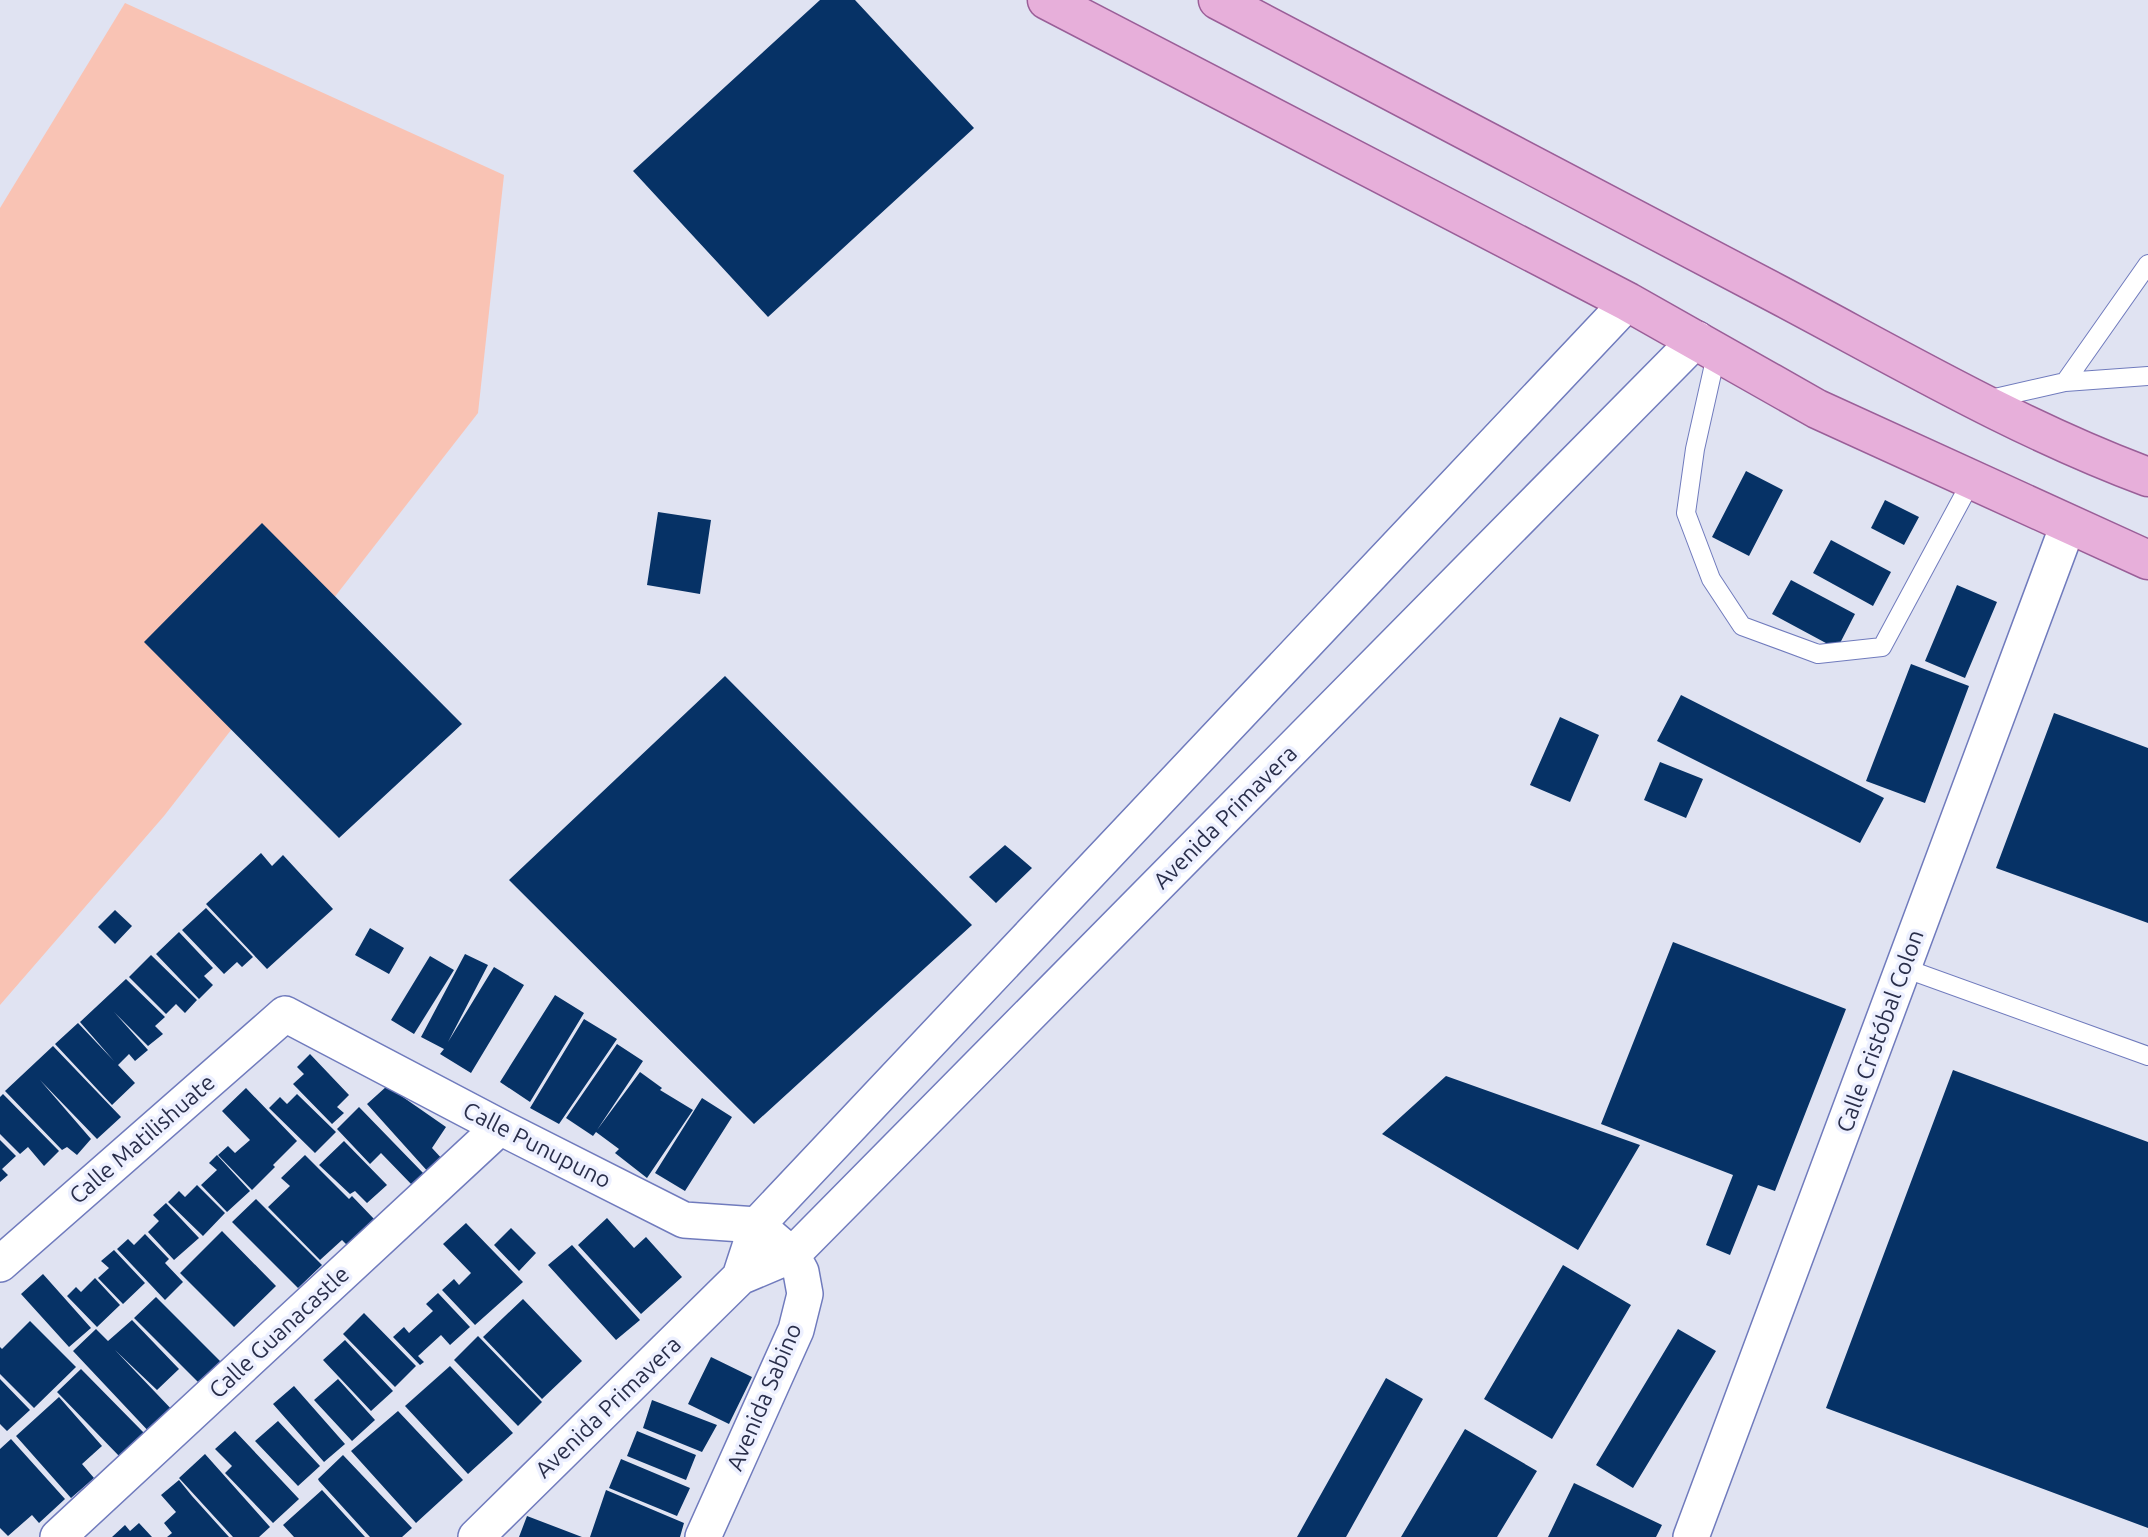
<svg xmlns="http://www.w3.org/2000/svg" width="2148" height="1537" viewBox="0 0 2148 1537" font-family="Ubuntu,sans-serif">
  <rect width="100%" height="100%" fill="#e0e3f2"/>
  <path fill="#f9c3b4" d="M125,3l379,172 -26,238 -314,403 -164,189v-797z"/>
  <path fill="#063266" d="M820,0h35l119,128 -206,189 -135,-146z
    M1746,471l37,19 -34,66 -37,-19z
    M1885,500l34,17 -15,28 -33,-17z
    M658,512l53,8 -11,74 -53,-9z
    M262,523l200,201 -123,114 -195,-196z
    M1831,540l60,32 -18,34 -60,-33z
    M1791,580l64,34 -18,35 -65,-35z
    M1957,585l40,17 -32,76 -40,-17z
    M1911,664l58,22 -44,117 -59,-22z
    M725,676l247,249 -218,199 -245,-244z
    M1681,695l203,103 -24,45 -203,-102z
    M2054,713l94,35v175l-152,-55z
    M1560,717l39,18 -29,67 -40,-17z
    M1660,762l43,17 -17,39 -42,-18z
    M1005,845l27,23 -36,35 -27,-26z
    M261,853l11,13 11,-11 50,54 -66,60 -61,-65z
    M206,908l47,49 -11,10 -5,-5 -13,12 -42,-44z
    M115,910l17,16 -17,18 -17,-17z
    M370,928l34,20 -15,26 -34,-19z
    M179,932l34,36 -9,8 9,9 -14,14 -43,-45z
    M1673,942l173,67 -71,182 -17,-6 -28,70 -24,-10 27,-70 -132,-51z
    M465,954l23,11 -40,77 46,-75 30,18 -53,88 -31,-19 4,-5 -23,-12z
    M151,955l46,45 -12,13 -9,-9 -10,10 -37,-37z
    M430,956l24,14 -40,64 -23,-14z
    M126,979l39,38 -10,9 8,8 -15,12 -34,-34 34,38 -13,11 -6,-7 -11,11 17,18 -23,22 -57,-61 23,-21 36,38 -34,-39z
    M555,995l29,18 -54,89 -30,-20z
    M584,1019l33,20 -58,85 -29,-16z
    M617,1044l26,17 -46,69 43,-58 22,16 -2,2 33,20 -46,68 -32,-25 4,-4 -23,-17 -3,4 -27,-18z
    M53,1046l68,71 -24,22 -57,-59 51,59 -14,16 -10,-8 -5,3 -57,-59z
    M310,1054l39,41 -12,12 7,6 -12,11 -39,-40 11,-10 -7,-7z
    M1953,1070l195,72v386l-322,-120z
    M1446,1076l194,69 -62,105 -196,-116z
    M387,1086l59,41 -14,21 12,13 -14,13 -63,-70z
    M246,1088l51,53 -24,24 2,2 -23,23 -34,-35 10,-9 7,7 15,-13 -28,-29z
    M3,1094l56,57 -15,15 -16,-19 -8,7 -20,-20v-37z
    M297,1094l39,38 -21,21 -46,-45 11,-11 7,7z
    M702,1098l30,19 -47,74 -30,-18z
    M359,1107l66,68 -12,11 -32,-33 -11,11 -33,-35z
    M0,1140l16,16 -14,13 6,6 -8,7z
    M344,1141l43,44 -20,18 -12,-12 -5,3 -31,-29z
    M217,1155l33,36 -23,21 -26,-27 16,-15 -8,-7z
    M305,1155l44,44 3,-3 23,24 -26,27 -7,-7 -22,20 -52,-53 22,-21 -9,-8z
    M197,1185l28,28 -22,23 -35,-34 11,-11 6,6z
    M256,1199l66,66 -24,23 -66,-66z
    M166,1203l33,35 -25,22 -26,-28 11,-11 -6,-6z
    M607,1218l27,30 12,-11 36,40 -41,37 -63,-69z
    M466,1223l57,59 -48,43 -33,-35 12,-11 5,6 12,-12 -28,-29z
    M511,1228l25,25 -17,18 -25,-26z
    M222,1231l54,55 -42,41 -54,-54z
    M145,1234l24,25 -4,4 18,19 -18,18 -48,-51 11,-10 6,6z
    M572,1245l68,75 -24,20 -68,-75z
    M114,1250l31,33 -22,21 -25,-26 11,-10 -8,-7z
    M1563,1265l68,40 -79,134 -68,-40z
    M43,1274l48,54 -22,19 -48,-53z
    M95,1278l25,27 -23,22 -30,-31 9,-9 5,5z
    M438,1293l32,34 -20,18 -9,-10 -23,21 6,6 -4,3 -27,-28 11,-10 5,6 24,-22 -7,-7z
    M156,1297l65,65 -21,22 -66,-66z
    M523,1299l59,62 -40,38 -59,-62z
    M364,1313l52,53 -21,21 -52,-53z
    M132,1320l47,49 -22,21 -42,-40 61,64 -23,22 -80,-85 23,-22 12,12z
    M30,1321l46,46 -42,41 -34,-34v-27l2,2z
    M1678,1329l38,22 -83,137 -37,-23z
    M478,1336l64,66 -24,24 -64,-66z
    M345,1340l48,51 -22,20 -48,-51z
    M711,1357l41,20 -23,47 -41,-20z
    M450,1366l63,67 -45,41 -63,-68z
    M81,1369l64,65 -24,24 -64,-66z
    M1386,1378l37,21 -77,138h-49z
    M0,1379l30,31 -23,21 -7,-7z
    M338,1379l37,41 -23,21 -38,-41z
    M294,1386l51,58 -21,18 -51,-58z
    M59,1397l43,49 -20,18 12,14 -23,20 -55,-62z
    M652,1400l65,25 -15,27 -59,-24z
    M398,1411l65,69 -47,43 -65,-72z
    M278,1421l42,45 -22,20 -43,-45z
    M1465,1429l72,42 -40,66h-96z
    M235,1431l64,68 -26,24 -48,-50 7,-7 -17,-17z
    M637,1431l59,24 -10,25 -59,-24z
    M11,1439l54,60 -26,24 -7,-8 -24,21 -8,-8v-79z
    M205,1454l65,73 -11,10h-26l-54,-59z
    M343,1455l69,73 -10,9h-32l-51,-56 -1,-2z
    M621,1459l69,29 -13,28 -68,-28z
    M179,1480l13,16 37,41h-62l5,-4 -8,-10 12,-11 -15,-17z
    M1574,1483l88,42 -6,12h-108z
    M322,1490l43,47h-71l-11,-12z
    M606,1490l78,33 -4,14h-90z
    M527,1516l55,21h-63z
    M139,1523l13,14h-40l13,-12 5,6z"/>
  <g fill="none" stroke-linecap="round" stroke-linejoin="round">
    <g stroke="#707bbd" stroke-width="20">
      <path id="service" d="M1717,351l-22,98 -9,64 25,66 31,47 76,28 64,-7 90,-167
        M2065,382l83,-118
        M1986,400l79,-18 83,-6
        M1904,968l244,88"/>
    </g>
    <g stroke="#707bbd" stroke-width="38">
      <path id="minor" d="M0,1264l285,-250 215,113 184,93 73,5 35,30 9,17 4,22 -9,36 -93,207
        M740,1277l17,-52 871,-923
        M58,1537l442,-410
        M476,1537l264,-260 52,-22 905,-916
        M1691,1537l377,-1012"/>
    </g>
    <g stroke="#9a5f98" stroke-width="41">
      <path id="primary" d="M1047,0l581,302 189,107 331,151
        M1218,0c187,98 374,197 561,295 121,64 240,134 369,182"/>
    </g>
    <use href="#service" stroke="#fff" stroke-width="18"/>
    <use href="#minor" stroke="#fff" stroke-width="35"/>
    <use href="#primary" stroke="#e7afda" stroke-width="38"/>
  </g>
  <g text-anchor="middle" stroke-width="7" stroke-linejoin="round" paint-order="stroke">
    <g font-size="23" fill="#2a2f4b" stroke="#edf0ff">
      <text transform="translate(1225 817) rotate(-45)" y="8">Avenida Primavera</text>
      <text transform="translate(1880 1031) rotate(-70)" y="8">Calle Cristóbal Colon</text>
      <text transform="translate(142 1139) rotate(-41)" y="8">Calle Matilishuate</text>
      <text transform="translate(537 1145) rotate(27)" y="8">Calle Punupuno</text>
      <text transform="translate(279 1332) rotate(-43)" y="8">Calle Guanacastle</text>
      <text transform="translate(764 1397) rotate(-67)" y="8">Avenida Sabino</text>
      <text transform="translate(608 1407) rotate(-44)" y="8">Avenida Primavera</text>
    </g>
  </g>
</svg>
